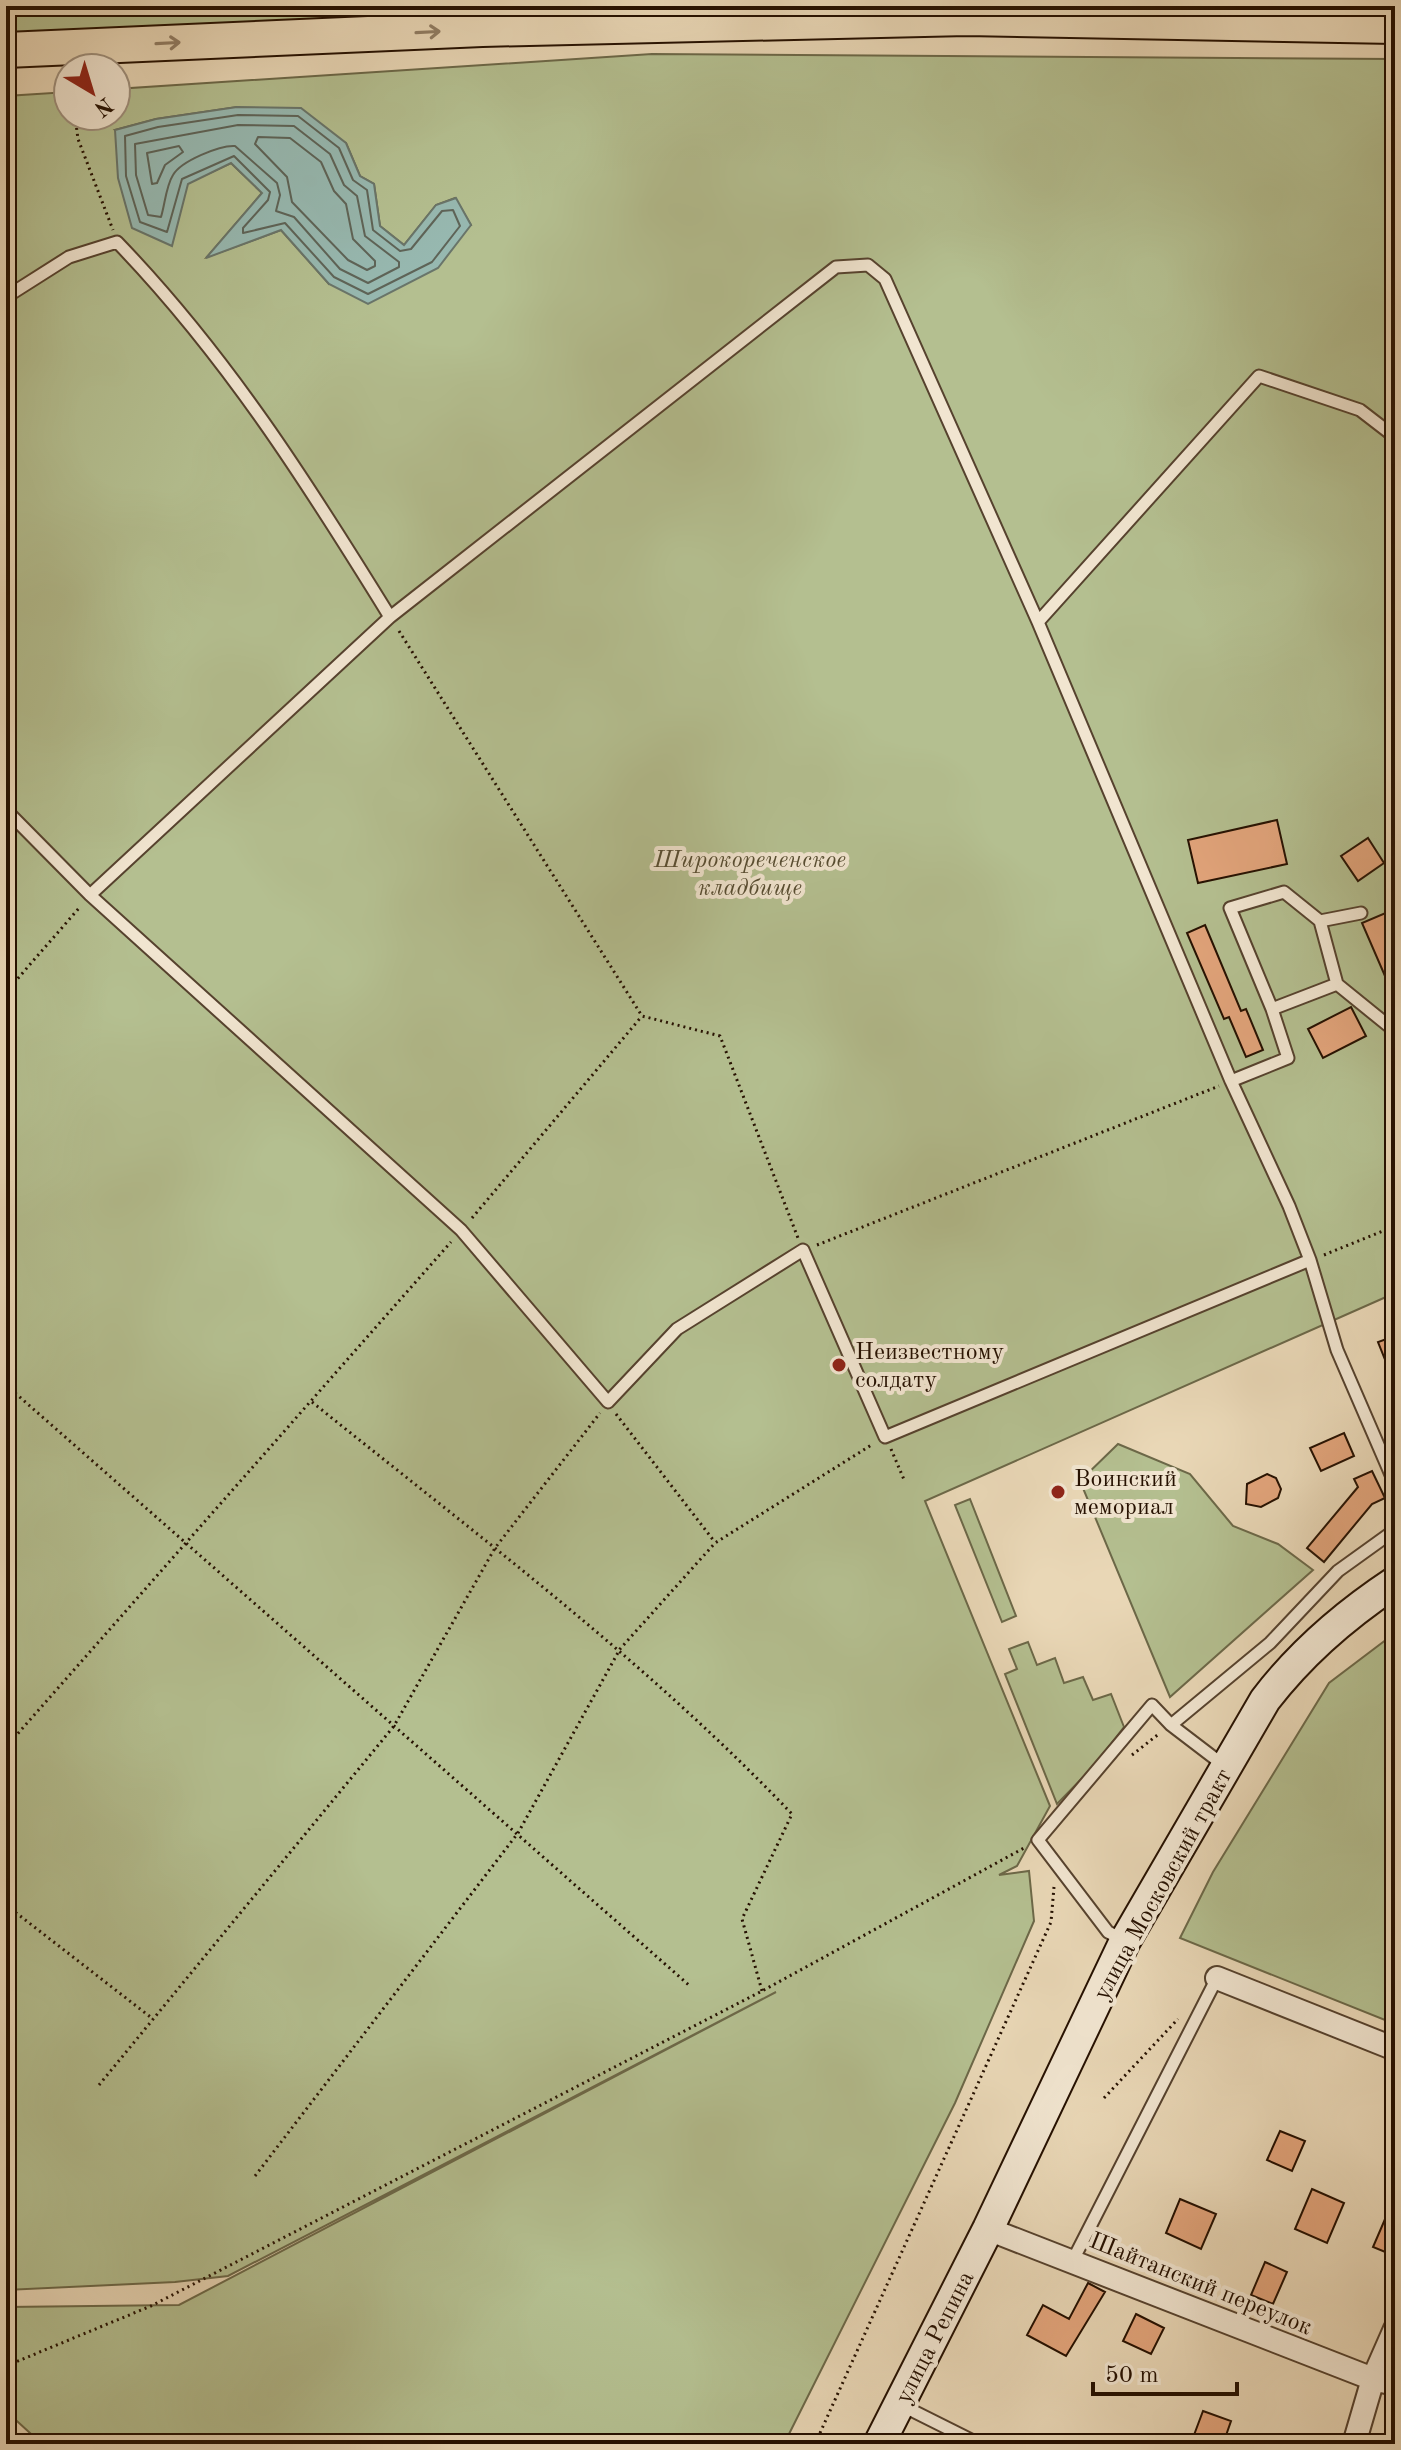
<svg xmlns="http://www.w3.org/2000/svg" width="1401" height="2450" viewBox="0 0 1401 2450" font-family="'Old Standard TT',serif">
  <rect width="100%" height="100%" fill="#e9d7b6"/>
  <filter id="stains"><feTurbulence type="fractalNoise" baseFrequency=".0025" numOctaves="4"/><feColorMatrix values="0 0 0 0 .2 0 0 0 0 .09 0 0 0 0 .02 0 0 0 .5 -.17"/></filter>
  <radialGradient id="worn" r=".72"><stop offset=".6" stop-color="#630" stop-opacity="0"/><stop offset="1" stop-color="#630" stop-opacity=".3"/></radialGradient>
  <path fill="#b4bf90" stroke="#6c6848" stroke-width="2" fill-rule="evenodd" d="M238,6h680l-912,32v-22z
    M652,54l743,5v1234l-470,208 125,305 -33,60 -18,9 30,-4 5,50 -79,182 -171,341h-742l-36,-33v-104l173,-2 597,-313 -548,284 -53,6 -169,8v-2194l62,-4v24h48v-27zM237,107l109,36 14,33 14,8 6,42 24,19 32,-40 19,-7 16,27 -142,59 -48,-54 -74,27 55,-64 -31,-30 -43,20 -73,-53 41,-11z
    M1118,1444l72,30 43,52 45,18 35,26 -143,127 -90,-216z
    M970,1499l46,117 -14,6 -47,-117z
    M1395,1633v391l-215,-86 33,-66 116,-189z
    M1028,1642l9,23 18,-7 9,25 19,-6 10,23 18,-6 13,33 -31,40 -36,37 -52,-130 12,-5 -8,-20z"/>
  <path fill="#97b9b1" stroke="#69756a" stroke-width="2" d="M237,107l64,1 45,35 14,33 14,8 6,42 24,19 32,-40 20,-7 15,27 -33,43 -70,36 -39,-20 -48,-54 -75,28 56,-65 -31,-30 -43,21 -16,62 -40,-18 -14,-50 -3,-48 41,-11z"/>
  <g fill="none" stroke-linecap="round" stroke-linejoin="round">
    <path stroke="#5e6458" stroke-width="2" d="M238,115l60,1 41,32 14,32 14,10 6,40 27,21 11,-2 31,-38 11,-1 7,16 -28,36 -64,32 -34,-17 -49,-54 -42,10v-5l25,-28 2,-8 -36,-36 -52,23 -15,53 -27,-10 -14,-46 -1,-40 33,-9z
      M238,125l56,1 36,28 14,31 13,11 8,40 34,26v5l-31,16 -28,-14 -46,-52 -18,-6 4,-16 -3,-12 -42,-37c-15,-1 -54,15 -62,29 -7,11 -8,29 -12,42l-13,-2 -12,-40 -1,-31z
      M258,137l32,1 31,24 13,29 12,13 7,35 22,22v5l-8,4 -19,-10 -56,-58 -5,-25 -32,-33z
      M179,146l4,6 -18,13 -8,18 -5,1 -5,-31z"/>
  </g>
  <path fill="#e2a47b" stroke="#251000" stroke-width="2" d="M1277,820l10,44 -89,19 -10,-43z
    M1368,838l16,25 -26,18 -17,-25z
    M1395,909v90l-33,-76z
    M1205,925l36,86 5,-2 17,41 -17,7 -17,-40 -5,2 -37,-86z
    M1351,1007l15,29 -43,22 -15,-29z
    M1395,1336v46h-1l-16,-40z
    M1344,1433l10,23 -33,15 -11,-23z
    M1372,1471l13,27 -13,6 -48,58 -17,-14 51,-61 -4,-8z
    M1267,1474l9,4 5,11 -3,9 -17,9 -15,-3 1,-20z
    M1280,2131l25,10 -13,30 -25,-11z
    M1312,2189l32,14 -17,40 -32,-14z
    M1395,2196v60l-22,-9z
    M1180,2199l36,15 -15,35 -35,-16z
    M1265,2262l22,10 -14,32 -22,-9z
    M1088,2283l17,9 -39,64 -39,-21 16,-30 26,14z
    M1136,2314l28,14 -13,26 -28,-13z
    M1203,2411l28,10 -8,23 -29,-9z"/>
  <g fill="none" stroke-linecap="round" stroke-linejoin="round">
    <g stroke="#56422e" stroke-width="15">
      <path id="service" d="M6,297l63,-40 48,-15c110,114 191,242 273,375
        M1038,622l221,-246 101,34 35,27
        M6,810l84,85 371,335 147,172 69,-73 126,-79 82,187 425,-177
        M90,895l300,-278 446,-350 32,-2 17,14 153,343 193,459 58,125 21,54 27,90 58,134
        M1320,921l41,-8
        M1272,1009l65,-25 53,43 5,-2
        M1231,1081l57,-23 -16,-49 -42,-101 54,-16 36,29 17,63
        M1171,1725l99,-82 68,-72 57,-41
        M1124,1940l-16,-8 -70,-92 114,-135 19,20 55,42
        M1073,2260l144,-282
        M901,2405l78,39"/>
    </g>
    <g stroke="#56422e" stroke-width="26">
      <path id="minor" d="M1217,1978l178,71
        M988,2229l385,150 22,5
        M1354,2444l19,-65 22,-50"/>
    </g>
    <g stroke="#251000" stroke-width="34">
      <path id="secondary" d="M879,2444l109,-215 137,-288 140,-241c36,-47 80,-85 130,-118"/>
    </g>
    <g stroke="#251000" stroke-width="38">
      <path id="primary" d="M6,50l476,-21 485,-11 428,8"/>
    </g>
    <path stroke="#251000" stroke-width="3" stroke-dasharray="2 4" stroke-linecap="butt" d="M75,116l3,23 35,91
      M399,631l243,385 78,20 78,202
      M6,992l74,-85
      M472,1218l170,-202
      M817,1245l402,-159
      M1324,1255l71,-29
      M6,1385l684,601
      M312,1402c165,133 334,259 480,412l-50,105 20,72
      M616,1414l98,127
      M891,1449l14,33
      M6,1747l445,-505
      M1132,1755l28,-22
      M6,1905l147,114
      M99,2085l295,-359 101,-178 105,-135
      M1104,2098l74,-79
      M255,2176l263,-343 102,-184 95,-106 158,-99
      M6,2366l145,-60 611,-315 262,-143
      M815,2444l236,-522 3,-35"/>
    <use href="#service" stroke="#f1e5d0" stroke-width="11"/>
    <use href="#minor" stroke="#f1e5d0" stroke-width="22"/>
    <use href="#secondary" stroke="#f1e5d0" stroke-width="30"/>
    <use href="#primary" stroke="#e9d7b6" stroke-width="34"/>
  </g>
  <defs><path id="oneway-shaft" d="M-6 0H5M1.5-3L5.5 0L1.5 3" fill="none" stroke-width="1.6" stroke-linecap="round" stroke-linejoin="round" transform="scale(2)"/></defs>
  <g stroke="#917d64">
    <use href="#oneway-shaft" transform="translate(428 32) rotate(-3)"/>
    <use href="#oneway-shaft" transform="translate(168 43) rotate(-3)"/>
  </g>
  <g fill="#8f2418" stroke="#f1e5d0" stroke-width="3">
    <circle cx="839" cy="1365" r="8"/>
    <circle cx="1058" cy="1492" r="8"/>
  </g>
  <g text-anchor="middle" stroke-width="8" stroke-linejoin="round" paint-order="stroke">
    <g font-size="24" font-style="italic" fill="#574d32" stroke="#f1e5d0">
      <text x="750" y="867">Широкореченское<tspan x="750" dy="28">кладбище</tspan></text>
    </g>
    <g font-size="24" fill="#251000" stroke="#f1e5d0" text-anchor="start">
      <text x="855" y="1359">Неизвестному<tspan x="855" dy="28">солдату</tspan></text>
      <text x="1074" y="1486">Воинский<tspan x="1074" dy="28">мемориал</tspan></text>
    </g>
    <g font-size="24" fill="#251000" stroke="#f1e5d0">
      <text transform="translate(1162 1884) rotate(-61)" y="8">улица Московский тракт</text>
      <text transform="translate(1201 2283) rotate(22)" y="8">Шайтанский переулок</text>
      <text transform="translate(934 2337) rotate(-63)" y="8">улица Репина</text>
    </g>
  </g>
  <rect width="1401" height="2450" fill="none" stroke="#e9d7b6" stroke-width="32"/>
  <rect x="8" y="8" width="1385" height="2434" fill="none" stroke="#251000" stroke-width="4"/>
  <rect x="16" y="16" width="1369" height="2418" fill="none" stroke="#251000" stroke-width="2"/>
  <g transform="translate(92 92) rotate(142)"><circle r="38" fill="#f1e5d0" stroke="#9f907d" stroke-width="2"/>
  <path d="M0-6L14 30L0 20L-14 30Z" fill="#8f2418"/>
  <text y="-12" font-size="22" font-weight="bold" text-anchor="middle" fill="#251000">N</text>
  </g>
  <path d="M1093 2382v12h144v-12" fill="none" stroke="#251000" stroke-width="4"/>
  <text x="1105" y="2382" font-size="24" fill="#251000" stroke="#f1e5d0" stroke-width="6" paint-order="stroke">50 m</text>
  <rect width="100%" height="100%" filter="url(#stains)"/>
  <rect width="100%" height="100%" fill="url(#worn)"/>
</svg>
